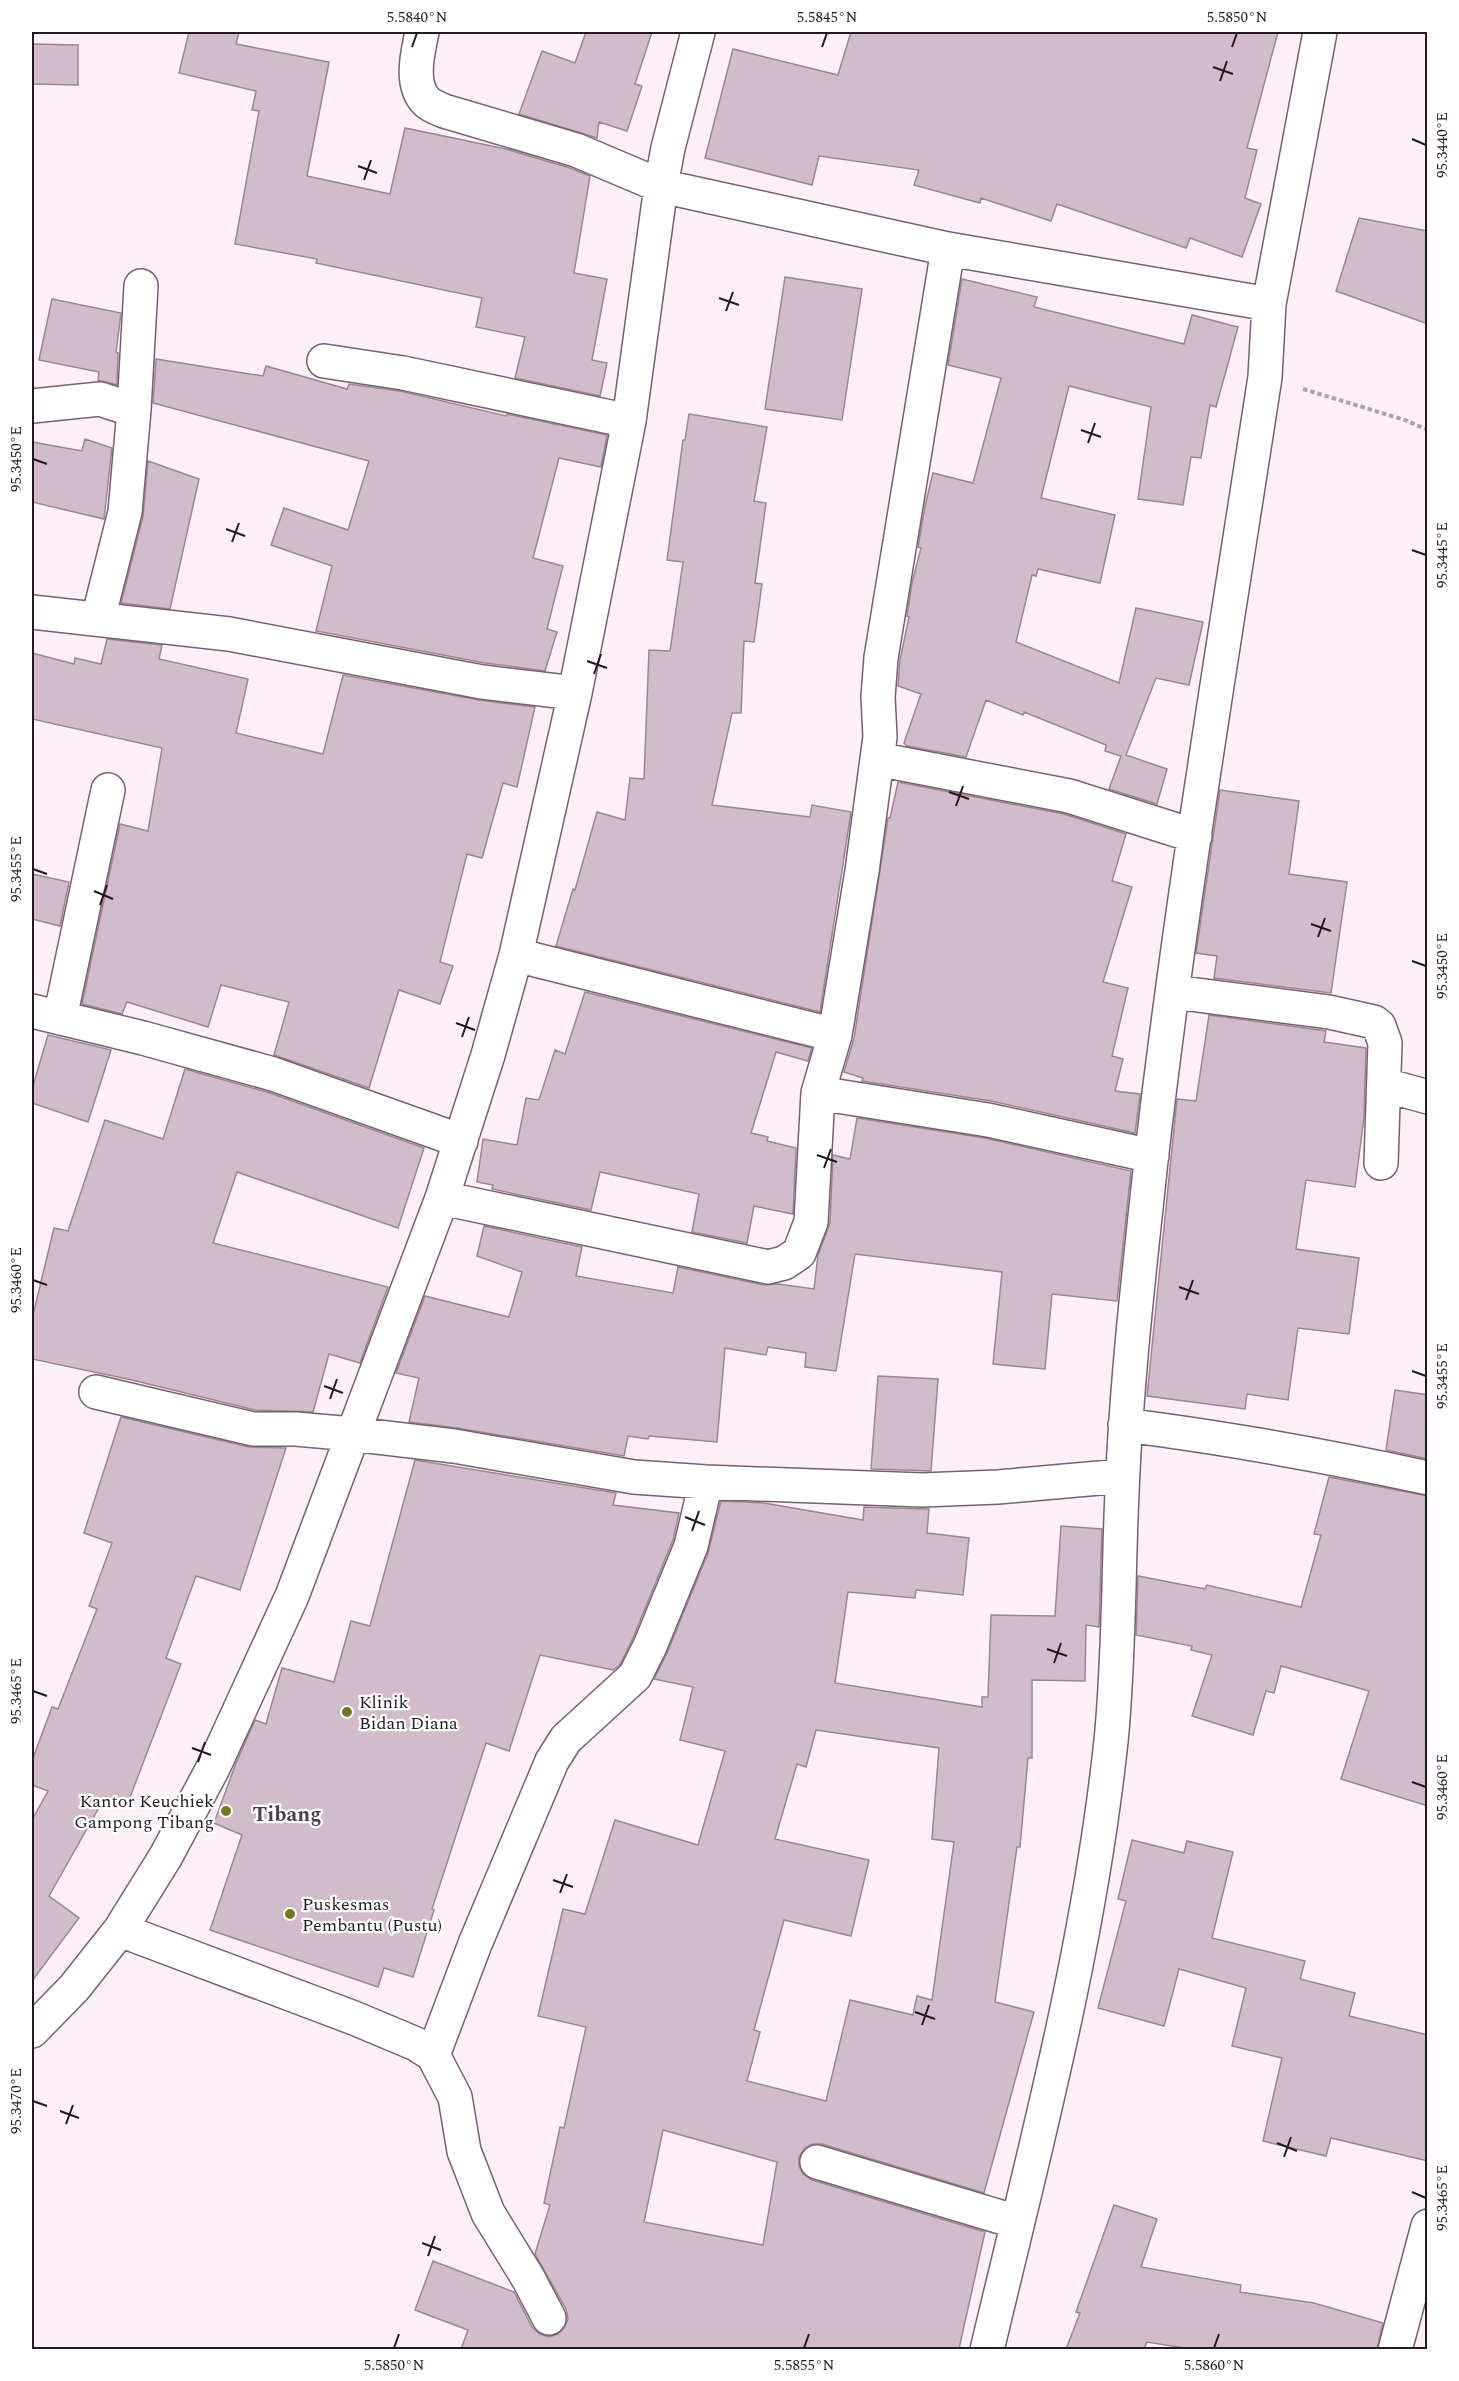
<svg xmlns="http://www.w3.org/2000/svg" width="1459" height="2381" viewBox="0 0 1459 2381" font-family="Spectral,serif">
  <rect width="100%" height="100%" fill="#feeff8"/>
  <path fill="#d2bbca" stroke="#9c8694" stroke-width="1.5" fill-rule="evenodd" d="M189,32h50l-3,12 93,18 -22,114 83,18 15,-66 101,21 64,19 20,8 -16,97 33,6 -15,81 15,3 -7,33 -85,-18 10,-41 -49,-10 6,-29 -166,-35 1,-4 -82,-15 24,-133 -7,-1 4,-19 -77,-18z
    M586,32h66l-17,52 7,2 -15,45 -28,-9 -2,16 -78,-24 23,-63 33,12z
    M851,32h427l-31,116 10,2 -12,48 16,6 -19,53 -52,-19 -4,10 -129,-44 -6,17 -70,-23 -1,5 -66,-18 5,-15 -100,-14 -7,29 -107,-27 28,-109 105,26z
    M32,44l46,1v40l-46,-1z
    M1359,218l69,13v93l-92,-33z
    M785,277l77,12 -20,131 -77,-11z
    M962,279l75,18 -3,10 150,37 8,-29 46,12 -22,80 -6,-2 -9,53 -10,-1 -8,48 -45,-6 13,-92 -82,-21 -28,112 74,17 -15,68 -62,-14 -2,7 -4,-1 -16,67 103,41 17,-75 67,14 -14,63 -33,-7 -30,77 41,14 -10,35 -48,-15 12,-33 -16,-5 1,-6 -82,-33 -1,3 -37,-15 -20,57 -59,-11 -3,-3 17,-49 -23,-8 2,-26 9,-43 -2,-1 5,-33 9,-35 -3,-1 7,-41 8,-33 40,10 28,-105 -53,-13z
    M52,299l69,14 -5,39 2,1 -1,32 -19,-5 1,-8 -60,-12z
    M156,359l107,17 3,-10 81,23 2,-5 51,7 106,25 1,-2 100,21 -6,32 -42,-9 -26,100 30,8 -16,63 10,3 -12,39 -60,-8 -169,-32 16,-65 -61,-21 13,-37 64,22 21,-69 -216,-58z
    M689,414l78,13 -13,74 12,2 -11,80 7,1 -8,58 -10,-1 -3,72h-9l-20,92 98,12 2,-12 39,7 -31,200 -264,-66 17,-57 2,1 22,-78 28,8 5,-42 14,1 5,-129 21,1 13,-89 -16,-2 16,-120h2z
    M85,439l27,9 -8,71 -72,-17v-60l50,9z
    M148,461l51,18 -29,130 -49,-6 22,-87z
    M107,639l55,6 -3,14 89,20 -12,54 87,21 20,-79 136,25 56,7 -18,80 -14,-4 -21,75 -15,-4 -27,108 13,4 -13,38 -41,-14 -30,98 -95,-33 15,-53 -68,-17 -13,42 -81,-25 -5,12 -40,-10 38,-180 28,7 14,-83 -130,-29v-66l42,11 1,-6 26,6z
    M898,782l166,32 62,20 -14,47 20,6 -29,95 25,6 -16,68 11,3 -8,32 25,3 -5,39 -144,-32 -129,-20 1,-3 -19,-6 10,-34 34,-220h2z
    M1220,790l79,11 -10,73 58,8 -16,111 -117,-15 3,-22 -21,-3z
    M32,874l37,8 -9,44 -28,-7z
    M585,992l227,56 -4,13 -32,-9 -25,81 17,4 -1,4 29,7 -3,66 -39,-8 -7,37 -55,-11 7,-38 -99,-22 -9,38 -99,-21 1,-4 -16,-3 6,-43 34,6 9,-47 13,2 16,-50 10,4z
    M1209,1015l117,16 -2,11 42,6 -2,69 -9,70 -49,-7 -10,69 63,9 -10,76 -51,-6 -10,72 -41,-6 -2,15 -98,-13 30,-297 19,2z
    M48,1035l63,15 -23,72 -56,-19v-14z
    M185,1069l82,23 157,56 -26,80 -161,-56 -24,71 175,44 -28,76 -31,-9 -16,58 -58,-2 -123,-30 -100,-21v-40l22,-91 14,3 37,-111 58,19z
    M857,1118l128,20 146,33 -14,130 -65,-7 -7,75 -52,-5 9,-92 -147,-18 -19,117 -31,-4 1,-14 -38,-6 -2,8 -41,-7 -8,94 -68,-6 -1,3 -20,-3 -4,20 -167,-28 -48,-6 10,-44 -23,-5 29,-77 84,21 13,-45 -45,-16 7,-30 98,21 -6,29 97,17 5,-26 86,18 14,-1 36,5 4,-34 12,-32 3,-68 17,4z
    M878,1376l60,3 -7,92 -60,-2z
    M1395,1390l33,5v64l-42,-9z
    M121,1417l128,30 37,1 -46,142 -44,-14 -30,82 15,6 -54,141 -22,-8 -56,99 30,22 -47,63v-161l16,-29 -16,-6v-24l20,-54 6,2 39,-100 -8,-3 23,-63 -28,-10z
    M415,1460l201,33 -3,12 66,8 -6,27 -40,98 -13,27 -7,5 -73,-15 -31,96 -23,-8 -54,166 2,1 -21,67 -29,-9 -6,19 -168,-57 32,-95 -28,-12 22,-60 19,-43 11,4 16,-56 52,14 17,-61 19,5z
    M1329,1477l99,19v310l-87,-27 28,-88 -88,-25 -7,27 -8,-2 -13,44 -61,-19 20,-61 -21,-5 1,-4 -56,-11 2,-59 67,13 2,-4 94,22 20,-72 -7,-1z
    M721,1501l43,2 99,17 1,-13 65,2 -2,24 42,5 -6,57 -47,-5 -1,8 -67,-6 -13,91 147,24v-10h6l3,-82 64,1 6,-90 41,3 -3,98 -13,-2 -1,56 -53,-1v78h-4l-8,89h-3l-22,155 39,10 -50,181 -162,-49h-9l-8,4 -6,9v9l4,8 9,6 173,52 -26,117h-498l7,-19 -53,-20 18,-49 81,31 18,35 8,7 9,3 9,-3 6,-6 4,-9 -2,-10 -31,-55 15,-49 -6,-2 16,-76 4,1 22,-101 -48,-11 25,-107 22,5 30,-94 83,25 27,-94 -45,-11 13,-53 -39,-8 13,-26 41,-100zM816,1730l123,18 -7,91 22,3 -22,158 -15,-4 -4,19 -63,-15 -24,101 -79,-20 13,-49 -6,-2 30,-110 67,16 18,-76 -94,-21 22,-75 9,3zM663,2130l114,32 -14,83 -119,-23z
    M1132,1840l52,13 3,-12 46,11 -21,86 93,23 -5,18 55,14 -6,23 79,19v126l-97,-23 -5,18 -63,-15 19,-83 -50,-12 14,-58 -67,-19 -15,57 -66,-18 28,-107 -8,-2z
    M1114,2205l43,14 -16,48 100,18 -1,7 74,11 69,20 -6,26h-187l-43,-7 -3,7h-78l14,-36 -4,-1z"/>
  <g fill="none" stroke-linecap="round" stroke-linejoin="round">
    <g stroke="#76616f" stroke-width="36">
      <path id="minor" d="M422,32c-4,20 -13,53 5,70 4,4 11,6 17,9l132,39 85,36 287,63 321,55 51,-272
        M324,361l79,12 226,48
        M32,406l68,-7 34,11
        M32,612l197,22 253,48 93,11
        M98,619l27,-107 9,-102 7,-124
        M877,759l192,37 126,40
        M516,955l319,80
        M1174,992l155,20 45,10 5,4 6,17 -4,120
        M32,1011l111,27 130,36 188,67
        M60,1018l48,-228
        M1385,1085l43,12
        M818,1093l170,27 164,36
        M442,1198l326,69 16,-4 15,-10 12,-31 7,-129 17,-58 27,-164 18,-134 -2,-40 3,-39 67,-409
        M96,1392l157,37h43l56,5 102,12 180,31 72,5 216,8 76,-3 124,-11
        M1125,1425c102,13 202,31 303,53
        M120,1930l234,88 62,26 17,11 22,42 9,54 24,62 40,65 21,40
        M32,2031l42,-43 46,-58 46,-74 47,-88 79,-172 150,-398 46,-143 28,-100 59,-262 54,-272 32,-235 7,-38 30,-116
        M433,2055l42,-111 77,-183 14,-22 69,-63 15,-30 41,-100 15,-64
        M817,2162l200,60
        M987,2350c48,-202 102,-402 124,-609 9,-90 7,-180 12,-270 5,-104 17,-207 28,-310 30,-262 74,-523 114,-784l4,-73
        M1395,2350l33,-124"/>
    </g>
    <path stroke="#aea1a9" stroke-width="4" stroke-dasharray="4.5 3" stroke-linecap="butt" d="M1303,389l102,31 23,10"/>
    <use href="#minor" stroke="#fff" stroke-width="33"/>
  </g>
  <path fill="none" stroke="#221a20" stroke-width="2" d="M412,47l5,-14M822,47l5,-14M1232,47l5,-14M1213,67l20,7M1220,81l7,-20M1412,139l14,6M358,166l19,7M364,180l7,-20M719,298l20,7M726,311l7,-19M1081,430l20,7M1088,443l7,-20M33,459l14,5M226,529l19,7M232,542l7,-19M1412,550l14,5M587,661l20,7M594,674l7,-20M949,792l20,7M956,806l7,-20M33,869l14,5M94,891l19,8M100,905l7,-20M1311,924l20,7M1318,937l7,-19M1412,961l14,5M456,1023l19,7M462,1037l7,-20M817,1155l20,7M824,1168l7,-19M33,1280l14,5M1179,1287l20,7M1186,1300l7,-20M1412,1371l14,5M324,1386l19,7M330,1399l7,-20M685,1517l20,8M692,1531l7,-20M1047,1649l20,7M1054,1663l7,-20M33,1691l14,5M192,1748l19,7M198,1762l7,-20M1412,1782l14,5M553,1880l20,7M560,1893l7,-19M915,2012l20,7M922,2025l7,-20M33,2101l14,5M60,2111l19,7M66,2124l7,-19M1277,2143l20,8M1284,2157l7,-20M1412,2192l14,6M422,2243l19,7M428,2256l7,-20M394,2348l5,-14M804,2348l5,-14M1214,2348l5,-14"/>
  <g fill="#757820" stroke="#fff" stroke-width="2">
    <circle cx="347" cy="1712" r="6"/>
    <circle cx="226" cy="1811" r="6"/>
    <circle cx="290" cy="1914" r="6"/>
  </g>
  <g text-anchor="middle" stroke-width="4.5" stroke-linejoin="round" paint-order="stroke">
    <g font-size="18" fill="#221a20" stroke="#fff" text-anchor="start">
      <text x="359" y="1708">Klinik<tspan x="359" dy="21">Bidan Diana</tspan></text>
      <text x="214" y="1807" text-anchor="end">Kantor Keuchiek<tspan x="214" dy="21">Gampong Tibang</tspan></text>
      <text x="302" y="1910">Puskesmas<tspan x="302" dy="21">Pembantu (Pustu)</tspan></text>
    </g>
    <g font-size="21" font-weight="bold" fill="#503d4a" stroke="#fff">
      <text x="287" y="1821">Tibang</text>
    </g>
  </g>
  <rect width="1459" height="2381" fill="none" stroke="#ffffff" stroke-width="66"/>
  <rect x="33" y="33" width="1393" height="2315" fill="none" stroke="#221a20" stroke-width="2"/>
  <g font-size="15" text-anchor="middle" fill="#221a20">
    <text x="417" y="22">5.5840°N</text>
    <text x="827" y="22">5.5845°N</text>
    <text x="1237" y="22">5.5850°N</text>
    <text transform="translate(1442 145) rotate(-90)" y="5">95.3440°E</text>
    <text transform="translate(16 459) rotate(-90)" y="5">95.3450°E</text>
    <text transform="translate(1442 555) rotate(-90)" y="5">95.3445°E</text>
    <text transform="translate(16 869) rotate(-90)" y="5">95.3455°E</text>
    <text transform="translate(1442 966) rotate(-90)" y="5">95.3450°E</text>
    <text transform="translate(16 1280) rotate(-90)" y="5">95.3460°E</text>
    <text transform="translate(1442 1376) rotate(-90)" y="5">95.3455°E</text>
    <text transform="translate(16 1691) rotate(-90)" y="5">95.3465°E</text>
    <text transform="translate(1442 1787) rotate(-90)" y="5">95.3460°E</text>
    <text transform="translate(16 2101) rotate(-90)" y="5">95.3470°E</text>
    <text transform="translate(1442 2198) rotate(-90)" y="5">95.3465°E</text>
    <text x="394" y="2370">5.5850°N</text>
    <text x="804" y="2370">5.5855°N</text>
    <text x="1214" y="2370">5.5860°N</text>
  </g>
</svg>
